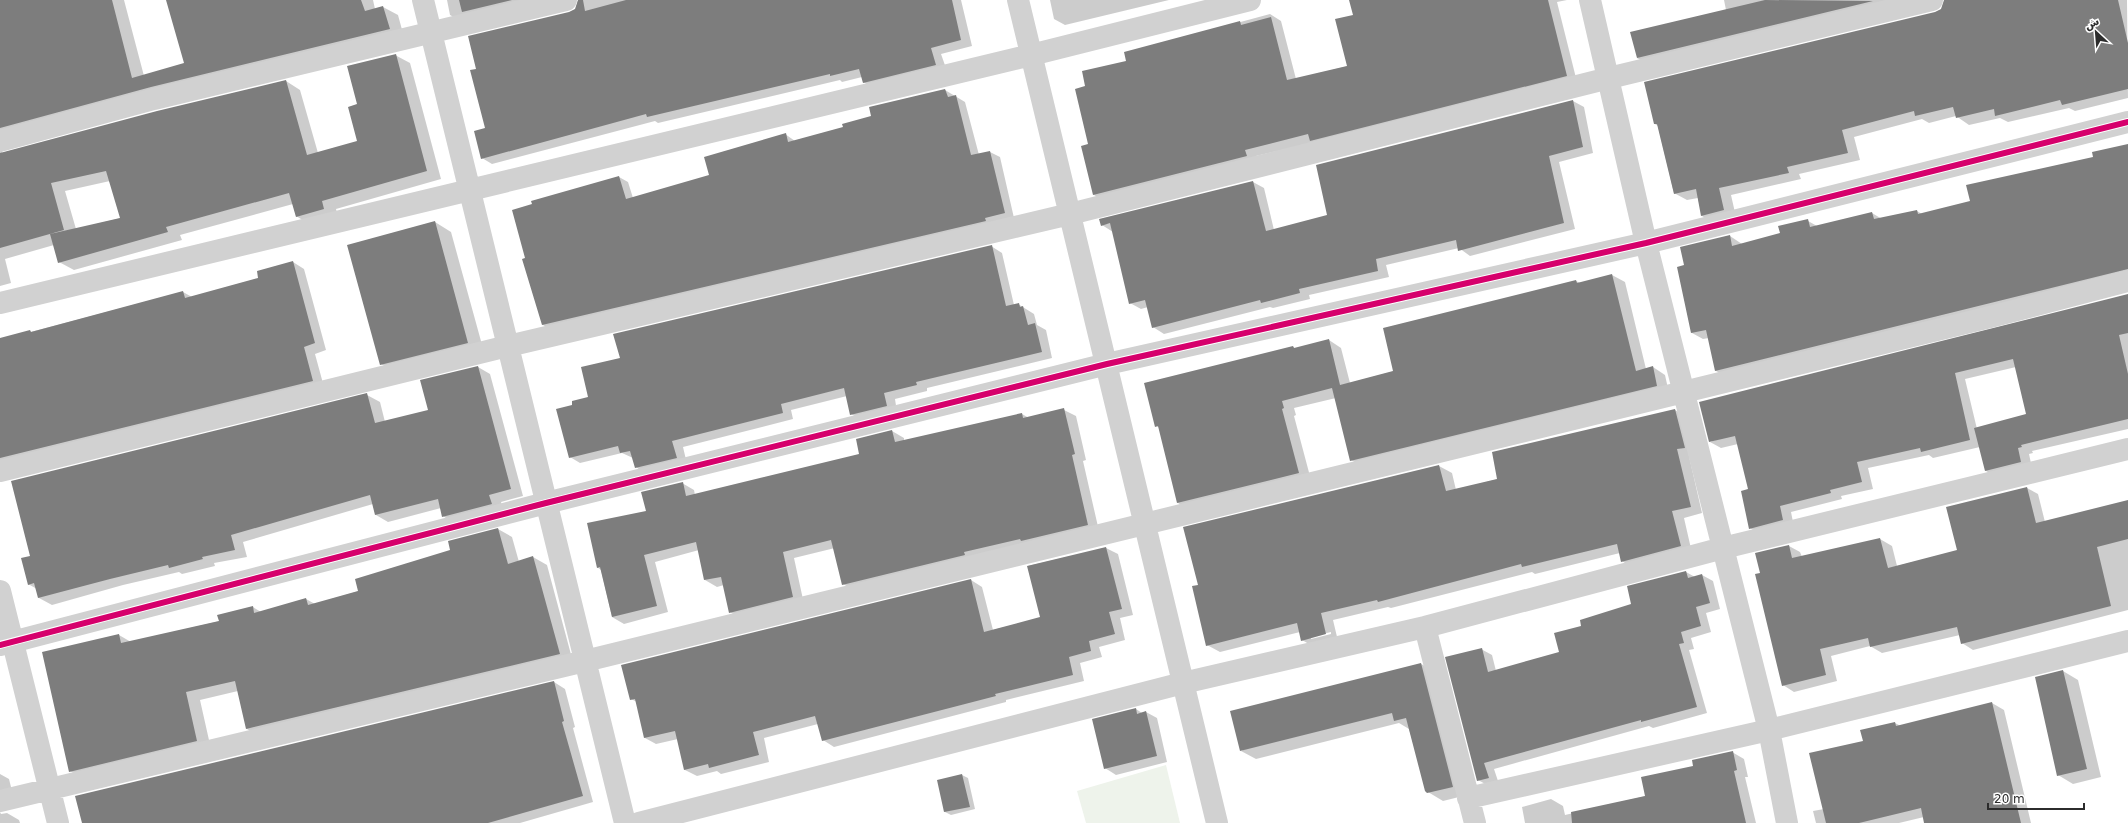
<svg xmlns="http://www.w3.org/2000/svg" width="2128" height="823" viewBox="0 0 2128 823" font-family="'DejaVu Sans','Noto Sans Arabic',sans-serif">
  <rect width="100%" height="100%" fill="#fff"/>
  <path fill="#eef3eb" d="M1166,765l14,58h-94l-9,-32z"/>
  <path fill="#0003" fill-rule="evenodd" d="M0,0h124l20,76 41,-12 -3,-64h191l2,9 8,-2 15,8 6,22 -399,104 -3,12 284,-72 14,9 18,63 41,-11v-37l36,-50 15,8 31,116 -105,30 2,8 -27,8 -15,-9 -3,-12 -113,31 2,5 -108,30 -15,-8 -5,-17 -49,14 6,24 -11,3zM110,181l11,37 -45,11 -11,-38z
    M447,0h100l-86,21 -11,-6z
    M578,0h383l11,46 -31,8 6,17 -73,17 -11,-6 -1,-5 -20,5 -2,-2 -182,43 -3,-2 -163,43 -10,-6 4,-29 -8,-60 98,-60z
    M1050,0h119l-104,25 -11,-6z
    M1350,0h217l-10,2 20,80 -321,74 1,6 -152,39 -11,-6 -5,-50 -2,-58 41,-26 -2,-8 144,-39 11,7 15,58 52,-13 6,-50z
    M1724,0h195l-269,65 -13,-7 89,-48z
    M1945,0h182l1,98 -53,13 -6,-3 -61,14 -8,-4 -31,7 -13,-9 -27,7 -7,-4 -68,18 6,23 -61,14 2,5 -70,16 5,22 -22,6 -12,-7 -4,-18 -11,2 -13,-7 -16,-67 -3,-2 280,-111 6,-3z
    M945,90l20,12 14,53 11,-3 10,5 14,61 -462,112 -9,-5 -17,-66 93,-82 9,5 5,16 77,-22 75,-42 10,7 49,-13z
    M1573,101l11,6 9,46 -34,9 16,67 -105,27 -11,-8 -73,17 3,12 -80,18 1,4 -37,9 -3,-1 -106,27 -11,-7 -5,-20 -7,2 -11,-6 -17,-71 -11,-7 151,-43 11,6 10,42 55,-14z
    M2128,145v132l-400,100 -12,-6 -7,-33 -6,1 -11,-6 -14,-65 7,-2 45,-30 12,8 39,-10 27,-13 9,5 55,-13 10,6 35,-8 5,3 49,-12z
    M435,222l16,10 33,120 -87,21 -16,-9z
    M991,246l11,7 12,52 4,-1 16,10 3,11 9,5 6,28 -125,30v3l-32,8 2,13 -35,8 -11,-6 -4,-18 -56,14 2,9 -110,28 4,17 -41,10 -10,-7 -3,-9 -11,-5 -42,10 -10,-6 3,-51 16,-9 32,-38z
    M293,262l11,7 22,81 -11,4 9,33 -324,76v-123l183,-48 9,5 68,-19z
    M1612,275l13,7 21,87 7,-2 12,8 4,18 -305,74 -13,-7 -15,-62 -42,10 2,7 -2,1 17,64 -121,30 -12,-7 -18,-75 -4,-2 137,-79 3,2 33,-9 12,8 9,35 45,-12 -11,-42 192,-48 4,2z
    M2128,295v134l-96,22 1,2 -4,1 3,14 -35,9 -11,-6 -6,-24 -47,11 -4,-3 -61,13 5,21 -32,7 1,3 -51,13 3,15 -33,8 -11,-7 -1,-38 -11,-46 -17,4 -11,-6zM2016,367l11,48 -50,14 -12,-50z
    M478,367l12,7 33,122 -22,6 3,9 -49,13 -12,-8 -2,-8 -53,14 -12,-7 -3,-11 -130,38 4,15 -33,6 1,3 -33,8 -3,-2 -56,13 -71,20 -13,-7 -2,-9 -9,-5 3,-27 336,-162 13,7 5,20 44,-11z
    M1064,410l12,6 10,44 -3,1 16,70 -244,60 -12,-7 -8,-36 -41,10 10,46 -63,15 -11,-7 -6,-27 -7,2 -12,-7 -6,-30 -44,12 13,50 -44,12 -12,-7 -11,-47 -4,-3 50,-55 35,-29 12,7 1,5 165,-40 32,-24 12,7v3l118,-27 7,4z
    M1675,410l12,7 2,39 13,57 -18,5 8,35 -58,16 -12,-8 -2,-8 -85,21 -3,-2 -141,36 -3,-1 -55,13 5,21 -24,6 -12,-7 -2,-8 -80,20 -13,-7 -8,-59 -15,-58 255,-62 13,7 4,17 42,-11zM1331,632v2l-20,5v-2z
    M2027,488l11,6 7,28 83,-21v109l-155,40 -11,-7 -2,-8 -78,18 -12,-7 -39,10 6,25 -43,11 -11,-7 -21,-112 27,-27 11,6 2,5 78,-18 12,7 5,20 61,-15z
    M498,529l14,8 7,25 14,-5 14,8 26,97 -312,75 -14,-8 -9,-38 -38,9 11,49 -127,30 -14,-8 49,-136 12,7 89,-21 33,-14 8,5 45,-13 9,5 44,-13z
    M1106,548l12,6 15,61 -13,3 5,22 -26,7 3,10 -22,6 4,18 -78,19v2l-172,45 -11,-7 -5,-16 -54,14 5,24 -48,12 -4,-3 -20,5 -12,-6 -7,-31 -22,5 -11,-6 -8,-36 -6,-3 340,-119 11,7 11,43 48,-12 -13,-52z
    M1686,572l9,5 7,-2 11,6 7,28 -14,4 5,19 -20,6 3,11 -5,1 18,63 -54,15 -4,-2 -155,43 5,15 -10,2 -11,-6 3,-131 11,6 4,16 64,-18 22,-26 50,-22z
    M1421,664l15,8 31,123 -24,6 -15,-9 -19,-63 -10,-6 -143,36 -15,-8z
    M2063,671l15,9 23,97 -28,7 -15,-9z
    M554,682l11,7 10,38 -2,1 20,74 -73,21h-437z
    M1992,703l12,7 27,113h-106l-1,-6 -25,6h-83l-3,-12 11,-2 40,-67 31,-19 6,3z
    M1136,709l6,4 4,-1 11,6 10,44 -51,13 -11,-7z
    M1732,752l12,7 4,18h-3l11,46h-231l-3,-16 29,-8 12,7 2,9 81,-19 48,-29z
    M0,774l9,5 4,16 -13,15z
    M962,775l6,3 7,31 -24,6 -6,-3 -7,-31z
    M0,812l1,2 6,-1 12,7 1,3h-20z"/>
  <path fill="#7d7d7d" d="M0,0h112l20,78 52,-15 -18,-63h195l4,11 18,-5 7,23 -239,58 -151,41z
    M459,0h53l-50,12z
    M578,0h5l2,11 41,-11h326l9,40 -30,8 5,17 -73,18 -4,-14 -29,7v-2l-183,43 -1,-3 -165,45 -7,-28 11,-3 -15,-58 6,-1 -8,-33 101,-24 6,-3z
    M1349,0h199l19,76 -257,65 -2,-7 -63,16 2,6 -154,39 -12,-49 7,-2 -13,-55 10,-3 -3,-15 44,-10 -2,-9 116,-31 1,4 30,-8 16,63 60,-14 -12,-47 18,-4z
    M1765,0l108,1 -236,57 -7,-26z
    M1944,0h174l10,43v46l-66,16 -2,-5 -65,16 -1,-7 -38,9 -3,-11 -38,9 -1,-5 -72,19 6,23 -61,14 2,6 -70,15 5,22 -23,6 -5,-27 -22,5 -17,-70h-3l-10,-42 291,-70 6,-3z
    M396,54l31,117 -105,30 2,8 -28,8 -7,-24 -123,34 2,5 -110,31 -8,-29 70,-16 -14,-47 -55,12 13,47 -64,18v-95l157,-42 129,-31 21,75 50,-14 -9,-34 9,-3 -10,-38z
    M945,89l3,8 8,-2 15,60 19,-4 15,62 -20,5 1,3 -444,104 -20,-66 3,-1 -13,-48 20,-6 -1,-3 88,-25 7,23 83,-24 -5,-18 82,-24 2,9 55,-15 -1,-3 29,-8 -2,-9z
    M1573,100l10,47 -34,9 15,67 -106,28 -2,-11 -80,19 2,12 -79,18 1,4 -39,10 -1,-3 -108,28 -7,-28 -16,4 -19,-81 -9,3 -2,-7 154,-38 13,50 61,-16 -11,-50z
    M2128,144v125l-413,102 -9,-41 -15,3 -14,-66 7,-2 -4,-18 50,-12 2,11 48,-13 -2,-7 30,-7 2,8 62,-15 2,7 43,-9 1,4 52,-13 -4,-16 127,-28 -1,-5z
    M435,221l33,122 -88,22 -33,-120z
    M992,245l14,61 13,-3 1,4 3,-1 5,19 7,-2 7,29 -126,30 1,3 -33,8 3,13 -37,9 -6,-27 -63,16 2,9 -111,28 5,17 -42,10 -5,-17 -10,2 -2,-7 -49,12 -13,-49 16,-4v-4l16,-4 -7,-30 39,-9 -7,-24z
    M293,261l22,82 -11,4 9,34 -313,77v-120l30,-8 1,2 152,-41 2,7 73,-20 -1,-7z
    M1612,274l24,97 17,-5 4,20 -307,75 -18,-73 -50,13 2,7 -2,1 17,64 -122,30 -19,-77 -3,1 -11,-44 149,-37 1,2 35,-9 11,46 53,-14 -10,-43 193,-48 1,3z
    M2128,294v39l-9,2 9,39v45l-107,26 1,2 -4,1 3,14 -36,9 -11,-43 52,-14 -13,-55 -58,14 15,67 -49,12 -1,-4 -63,14 5,20 -32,8 1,3 -51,13 3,14 -34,9 -8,-38 7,-2 -13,-53 -26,6 -10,-40z
    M478,366l33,123 -22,6 3,9 -50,13 -4,-18 -63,16 -5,-20 -139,40 4,15 -33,7 1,2 -34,9 -1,-3 -58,14 -72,19 -4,-15 -6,2 -7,-27 9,-2 -19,-75 356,-88 8,30 53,-13 -8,-30z
    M1064,408l11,46 -3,1 16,70 -67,16 -1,-2 -56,13 1,3 -123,30 -11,-45 -48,12 10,45 -64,16 -8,-36 -17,3 -8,-38 -52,13 13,51 -45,11 -12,-50 -3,1 -10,-45 59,-12 -5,-19 42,-10 3,14 173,-42 -3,-15 36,-9 3,12 127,-29 1,5z
    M1675,409l10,39 -8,1 14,58 -19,4 9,35 -60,16 -4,-18 -95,23 -1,-3 -143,38 -1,-2 -56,13 5,21 -25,7 -4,-18 -91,23 -14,-60 6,-1 -15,-58 256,-62 7,26 51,-12 -5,-27z
    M2027,487l9,36 92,-23v39l-31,8 14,59 -150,38 -4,-17 -87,20 -2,-9 -48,11 6,26 -44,11 -27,-112 5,-1 -5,-20 34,-8 3,13 88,-20 8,30 69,-18 -11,-43z
    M498,528l10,36 25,-8 27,98 -314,75 -11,-48 -49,11 11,49 -128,31 -27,-120 77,-18 2,9 98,-22 -2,-6 36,-9 1,7 52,-15 2,7 50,-14 -3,-12 95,-29 -2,-9z
    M1106,547l16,62 -13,3 6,22 -26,7 2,10 -22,6 4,18 -78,19 1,2 -174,45 -7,-25 -62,16 6,23 -50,13 -1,-4 -24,6 -9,-39 -31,7 -9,-39 -5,1 -9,-35 350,-86 13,53 56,-15 -13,-51z
    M1686,571l2,7 14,-4 8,29 -14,4 5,19 -20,6 3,11 -5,1 18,63 -56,15v-2l-157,43 5,15 -12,3 -32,-124 37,-9 6,24 71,-20 -5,-19 27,-7 -1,-6 51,-16 -4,-18z
    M1421,663l32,124 -26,6 -2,-2 -19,-73 -12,3 -2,-8 -152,38 -10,-40z
    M2063,670l24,99 -30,7 -22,-99z
    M554,681l10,40 -2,1 21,74 -95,27h-406l-7,-27z
    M1992,702l29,121h-97l-3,-15 -62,15h-33l-17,-70 54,-12 -3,-11 35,-8 1,4z
    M1136,708l1,6 9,-3 11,45 -53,13 -12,-50z
    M1733,751l4,19 -3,1 12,52h-174l-1,-11 74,-16 -4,-19 52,-11 -1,-6z
    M962,774l8,33 -26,5 -7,-32z"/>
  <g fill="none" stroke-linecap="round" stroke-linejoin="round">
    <path stroke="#d1d1d1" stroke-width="22" d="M423,0l202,823
      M1018,0l199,823
      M1590,0l56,243 123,487 18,93
      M0,141l154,-42 412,-99
      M0,303l1031,-248 219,-55
      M0,471l508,-125 562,-132 539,-136 323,-78
      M0,591l58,232
      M1425,627l50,196
      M0,645l546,-142 561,-139 539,-121 482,-121
      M1468,798l301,-68 359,-89
      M0,801l585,-140 1405,-344 138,-36
      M639,823l544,-140 242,-56 298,-79 405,-99"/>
    <g stroke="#fff" stroke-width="8">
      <path id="cycleway" d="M0,645l546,-142 561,-139 539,-121 482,-121"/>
    </g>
    <use href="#cycleway" stroke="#d6006c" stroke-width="6"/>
  </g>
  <g transform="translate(2096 32) rotate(334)" stroke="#ffffff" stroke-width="3" paint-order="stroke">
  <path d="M0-3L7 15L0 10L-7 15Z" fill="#2c2c2c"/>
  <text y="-6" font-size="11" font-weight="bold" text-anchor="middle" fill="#2c2c2c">ش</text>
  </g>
  <path d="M1988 803v6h96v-6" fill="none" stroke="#2c2c2c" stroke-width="2"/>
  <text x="1994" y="803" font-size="12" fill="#2c2c2c" stroke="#ffffff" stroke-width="3" paint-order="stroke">20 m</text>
</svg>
